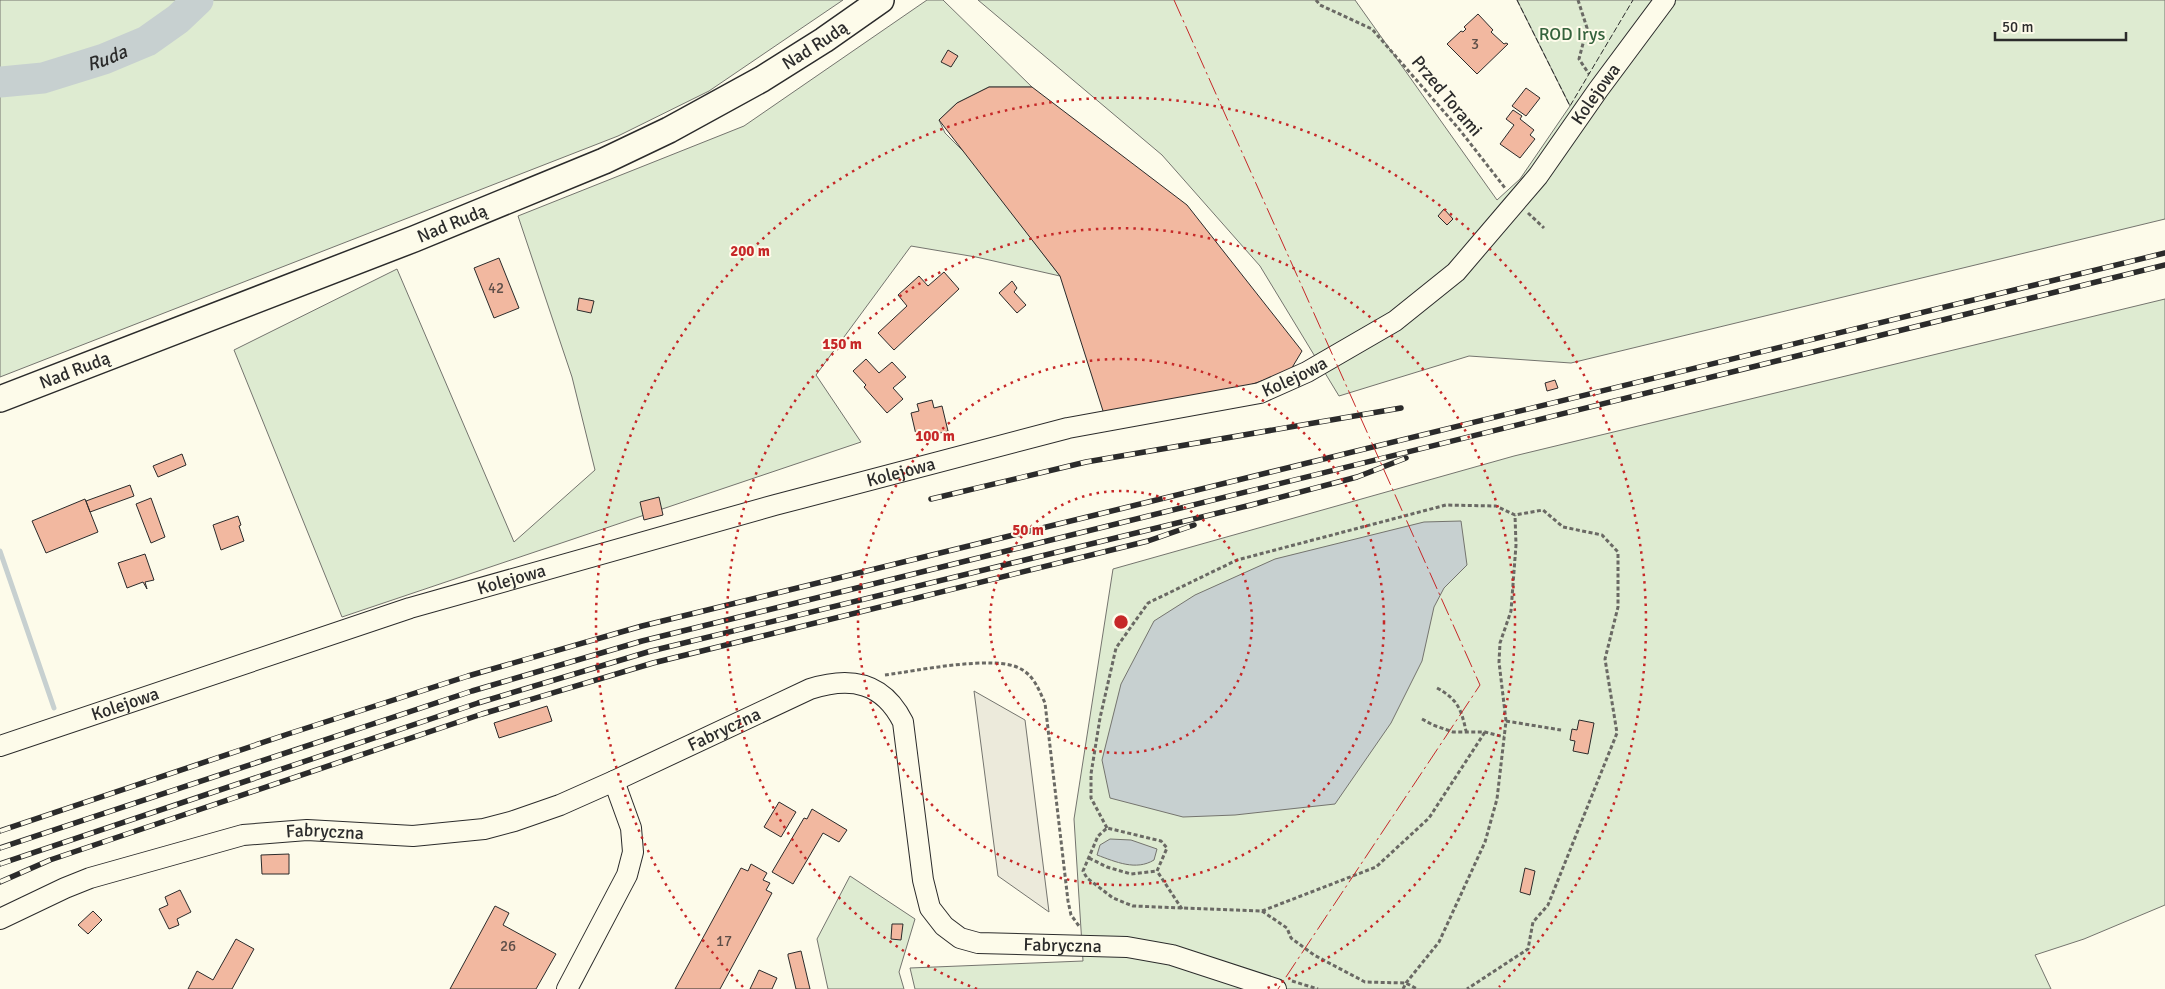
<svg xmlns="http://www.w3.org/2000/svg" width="2165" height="989" viewBox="0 0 2165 989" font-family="Signika,sans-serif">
  <rect width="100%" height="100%" fill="#fdfbea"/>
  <path fill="#deebd1" stroke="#74746e" d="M0,0h843l-134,91 -91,45 -618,241z
    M927,0h16l89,87h-43l-32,16 -18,17 6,13 25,25 90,118 -84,-19 -65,-11 -95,129 45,67 -519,175 -108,-267 163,-81 117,273 81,-72 -23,-93 -54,-161 226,-90z
    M978,0h377l142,200 23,-21 50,-73 -53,-106h648v219l-594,144 -102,-7 -130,40 -79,-130 -98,-111z
    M2165,299v606l-81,34 -49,16 16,34h-1136l-5,-21 173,-7 -9,-142 39,-250 401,-113z
    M850,876l65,43 -16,53 5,17h-76l-11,-50z"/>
  <path fill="#eceadb" stroke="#74746e" d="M974,691l51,29 24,192 -51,-36z"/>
  <path fill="#c7d0d0" stroke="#74746e" d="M1461,521l6,44 -23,23 -10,19 -12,54 -31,62 -56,81 -100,11 -52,2 -73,-19 -8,-38 19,-76 33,-63 41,-26 80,-36 149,-37z
    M1110,839l21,1 26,9 -3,11c-18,11 -38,2 -57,-5l3,-10z"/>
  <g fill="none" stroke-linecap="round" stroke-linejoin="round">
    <path stroke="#c7d0d0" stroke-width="5" d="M0,551l54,157"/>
    <path stroke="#c7d0d0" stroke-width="31" id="s1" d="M0,82l43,-4 61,-19 43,-18 31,-22 20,-19"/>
  </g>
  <path fill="#f2b8a0" stroke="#2b2b2b" d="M1478,14l15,16 -2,2 13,12 2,-1 2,1 -31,30 -30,-30 14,-13 2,1 3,-3 -2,-2z
    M948,50l10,6 -7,11 -10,-5z
    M989,87h43l155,118 115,146 -12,20 -40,14 -146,29 -44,-138 -121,-156 18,-17z
    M1526,88l14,10 -14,18 -14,-10z
    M1513,110l9,6 -2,3 14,11 -4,5 5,4 -15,19 -20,-14 14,-19 -8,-6z
    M1444,209l9,10 -6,6 -9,-9z
    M499,258l20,50 -25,10 -20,-50z
    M944,272l15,17 -65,61 -16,-17 29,-27 -9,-11 21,-19 9,10z
    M1012,281l5,7 -3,4 12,13 -9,8 -18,-20z
    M579,298l15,3 -3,12 -14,-3z
    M866,359l13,14 13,-11 14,15 -13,11 10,11 -16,14 -23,-26 2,-2 -13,-14z
    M1555,380l3,8 -11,3 -2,-8z
    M932,400l2,8 8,-2 6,25 -31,8 -6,-26 8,-2 -2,-7z
    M182,454l4,11 -28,12 -5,-11z
    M130,485l4,11 -44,16 -4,-11z
    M659,497l4,18 -19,5 -4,-18z
    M151,498l14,39 -14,6 -15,-39z
    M85,499l13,33 -52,21 -14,-32z
    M238,516l3,9 -2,1 5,15 -23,9 -8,-25z
    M145,554l9,26 -9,2 2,7 -4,-7 -16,6 -9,-25z
    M547,706l5,15 -53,17 -5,-15z
    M1579,720l15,3 -6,31 -15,-3 2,-10 -5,-1 2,-11 5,1z
    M779,802l17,10 -15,25 -17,-10z
    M812,809l35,21 -8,12 -16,-9 -30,51 -21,-12 32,-54 3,1z
    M289,854v20h-27l-1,-19z
    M751,864l16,9 -4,7 7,3 -4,7 6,3 -52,96h-45l66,-121 7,3z
    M1525,868l10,3 -5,24 -10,-3z
    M180,890l11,22 -14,7 2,6 -10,4 -10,-20 9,-4 -3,-8z
    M495,906l14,7 -6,12 53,29 -20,35h-86z
    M93,911l9,9 -14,14 -10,-9z
    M892,924h11l-2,16 -10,-1z
    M236,939l18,10 -22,40h-44l9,-18 16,9z
    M801,951l9,38h-14l-8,-33v-2z
    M759,970l18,8 -5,11h-22z"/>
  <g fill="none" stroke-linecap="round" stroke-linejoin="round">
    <g stroke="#2b2b2b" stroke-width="22">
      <g id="minor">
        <path id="s2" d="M0,746l410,-138 365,-103 293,-77 192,-35 47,-21 88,-51 61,-49 82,-96 60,-86 67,-90"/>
        <path id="s3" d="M0,919l65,-31 25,-10 153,-43 64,-5 106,6 71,-7 30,-8 46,-16 54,-24 196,-92c41,-13 73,-7 93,33l20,158 7,28 14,18 16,12 18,5 149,4 45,8 104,34"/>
        <path d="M567,989l60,-114 6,-23 -2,-24 -17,-47"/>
      </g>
    </g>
    <g stroke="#2b2b2b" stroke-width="28">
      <g id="major">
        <path id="s4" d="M0,399l414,-160 190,-78 65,-31 93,-51 62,-39 57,-40"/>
      </g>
    </g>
    <path stroke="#6a6964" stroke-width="3" stroke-dasharray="4 2.5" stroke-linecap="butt" d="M1316,0l4,5 52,24 87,100 46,59
      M1578,0l9,28 -8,31 10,15
      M1528,213l16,15
      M885,675c31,-4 111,-21 136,-6 13,7 18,21 24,34l23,198 3,14 8,11
      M1437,688c20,11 24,20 29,43
      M1422,719l11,6 20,7h32l19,5
      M1506,721l55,9
      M1107,828l-16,-30v-24l9,-56 16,-70 32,-45 89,-43 209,-55 50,1 19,9 28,-5 20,17 39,8 16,17v55l-13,52 12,74 -69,172 -15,17 -5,27 -61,40
      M1089,858l18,9 24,7 26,-3
      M1182,909l-25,-38 10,-23 -6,-7 -54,-13 -9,8 -15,35 4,7 26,20 20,8 129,5 114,-44 53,-49 56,-86
      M1262,911l25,17 4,10 23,17 51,27 41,1 11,6
      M1292,981l26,8
      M1403,989l3,-6 33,-41 46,-100 12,-43 9,-78 -7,-59 1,-19 11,-32 5,-66 -1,-30"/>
    <use href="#minor" stroke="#fdfbea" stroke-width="20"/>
    <use href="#major" stroke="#fdfbea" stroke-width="25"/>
    <g stroke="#2b2b2b" stroke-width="5.5">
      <path id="rail" d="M931,499l155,-37 315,-54
        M0,831l288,-97 180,-58 174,-50 1523,-373
        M0,848l472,-157 170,-50 1523,-376
        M0,864l478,-161 173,-52 600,-146 106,-28 49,-19
        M0,882l50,-22 432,-146 171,-51 495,-122 46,-16"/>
    </g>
    <use href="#rail" stroke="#fdfbea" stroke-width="4" stroke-dasharray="11" stroke-linecap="butt"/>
    <path stroke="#2b2b2b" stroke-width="1" stroke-dasharray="6 2.5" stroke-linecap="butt" d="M1517,0l53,106 63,-106"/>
    <path stroke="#c62828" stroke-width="1" stroke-dasharray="18 4 2.5 4" stroke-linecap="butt" d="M1174,0l306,685 -202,304"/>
  </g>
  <g fill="none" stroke="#c62828" stroke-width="2.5" stroke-dasharray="2.5 5">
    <circle cx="1121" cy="622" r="131"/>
    <circle cx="1121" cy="622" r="263"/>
    <path d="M977 989A394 394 0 1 1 1265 989"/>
    <path d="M743 987A525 525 0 1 1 1499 987"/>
  </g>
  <g text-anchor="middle" stroke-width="4" stroke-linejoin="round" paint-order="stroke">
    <g font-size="15" fill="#5d4e48">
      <text x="1475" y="49">3</text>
      <text x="496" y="293">42</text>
      <text x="724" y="946">17</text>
      <text x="508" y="951">26</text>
    </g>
    <g font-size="18" fill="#34623c" stroke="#fdfbea">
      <text x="1572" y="40">ROD Irys</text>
    </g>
    <g font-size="18" fill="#2b2b2b" stroke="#fdfbea">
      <text dy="6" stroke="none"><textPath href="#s4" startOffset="890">Nad Rudą</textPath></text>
      <text dy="6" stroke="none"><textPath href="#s2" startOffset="1768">Kolejowa</textPath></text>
      <text transform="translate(1447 96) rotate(50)" y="6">Przed Torami</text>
      <text dy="6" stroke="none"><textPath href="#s4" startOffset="485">Nad Rudą</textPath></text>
      <text dy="6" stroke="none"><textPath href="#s4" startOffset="80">Nad Rudą</textPath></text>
      <text dy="6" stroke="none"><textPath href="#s2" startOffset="1348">Kolejowa</textPath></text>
      <text dy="6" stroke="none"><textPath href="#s2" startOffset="942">Kolejowa</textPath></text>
      <text dy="6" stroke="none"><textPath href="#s2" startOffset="538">Kolejowa</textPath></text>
      <text dy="6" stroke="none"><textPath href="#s2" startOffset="132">Kolejowa</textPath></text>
      <text dy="6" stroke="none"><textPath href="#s3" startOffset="760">Fabryczna</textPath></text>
      <text dy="6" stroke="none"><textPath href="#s3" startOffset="340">Fabryczna</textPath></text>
      <text dy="6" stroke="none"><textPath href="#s3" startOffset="1299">Fabryczna</textPath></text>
    </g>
    <g font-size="19" font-style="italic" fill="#2b2b2b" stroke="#fdfbea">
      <text dy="7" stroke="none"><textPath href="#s1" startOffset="110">Ruda</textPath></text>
    </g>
  </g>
  <circle cx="1121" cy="622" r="8" fill="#c62828" stroke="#fdfbea" stroke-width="2.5"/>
  <g font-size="15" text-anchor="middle" font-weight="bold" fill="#c62828" stroke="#fdfbea" stroke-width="4" stroke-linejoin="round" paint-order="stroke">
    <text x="750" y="256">200 m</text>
    <text x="842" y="349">150 m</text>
    <text x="935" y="441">100 m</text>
    <text x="1028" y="535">50 m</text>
  </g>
  <path d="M1995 32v8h131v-8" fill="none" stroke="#2b2b2b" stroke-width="2.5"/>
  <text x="2002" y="32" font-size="15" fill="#2b2b2b" stroke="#fdfbea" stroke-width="4" paint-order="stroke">50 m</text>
</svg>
